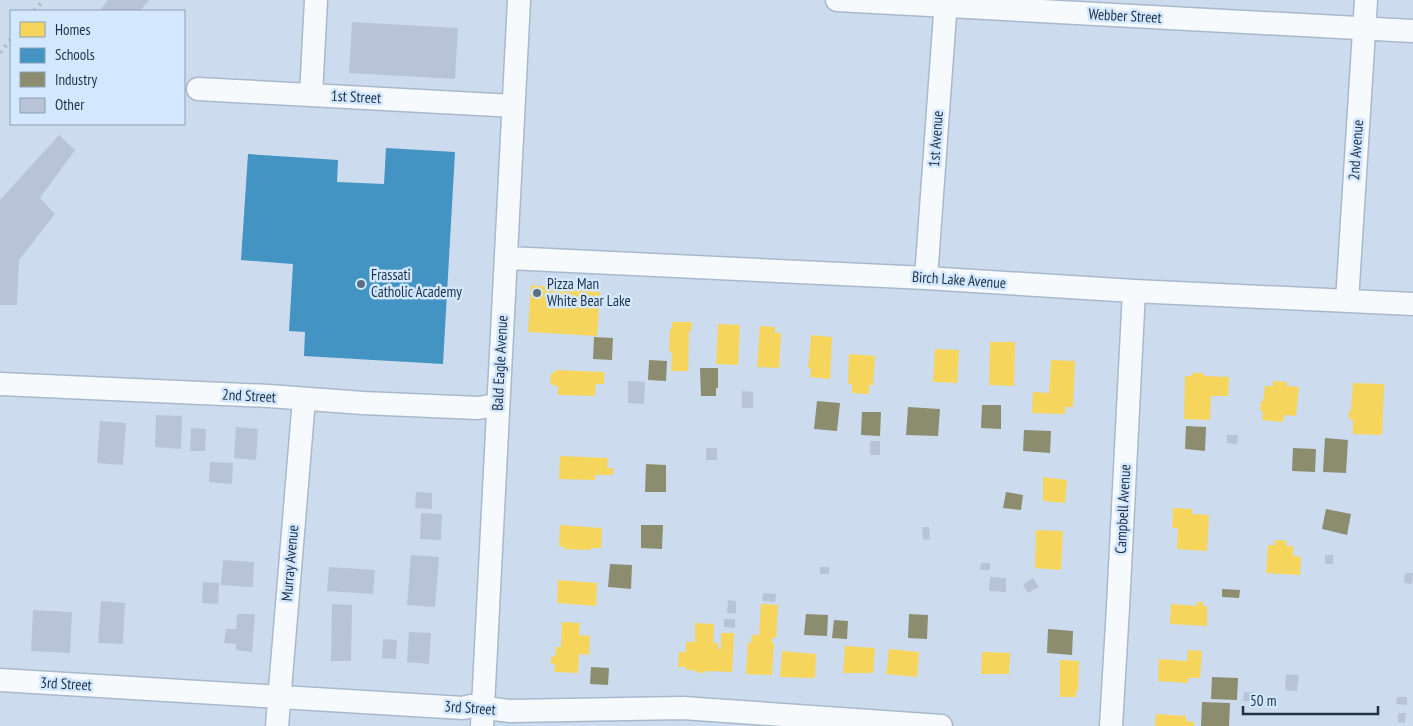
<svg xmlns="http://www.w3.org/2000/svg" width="1413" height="726" viewBox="0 0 1413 726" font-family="'PT Sans Narrow',sans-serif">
  <rect width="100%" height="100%" fill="#ccdcee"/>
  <path fill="#f6d55c" d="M531,285l69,7 -3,44 -69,-4z
    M672,322h20l-1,9h-2l-1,40h-17l1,-19 -3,-1 1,-22h2z
    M718,324l22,1 -2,40 -22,-1z
    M760,326l15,1v6h6l-2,35 -22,-1z
    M811,335l21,2 -2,42 -20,-2 1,-9h-3z
    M990,342h25l-1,44 -25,-1z
    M935,349l24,1 -2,33 -24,-1z
    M849,354l26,2 -2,29h-4v9l-17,-1v-9h-4z
    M1051,360l24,1 -2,46h-8v7l-33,-1 1,-21 16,1z
    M555,370l49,2v12h-8l-1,12 -37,-1v-9h-5v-2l-3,-1 1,-10h4z
    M1192,373h12v3l25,1 -1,19h-17l-1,24 -26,-1 1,-43h7z
    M1273,381l14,1v4l12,1 -3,29 -12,-1 -1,7 -21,-2 1,-9h-3l1,-10h2l2,-15h8z
    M1353,383l31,1 -2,51 -29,-1v-14l-4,-1v-9h2z
    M560,456l48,2 -1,10h6v7h-18v5l-36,-1z
    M1043,477l24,3 -2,23 -22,-2z
    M1173,508l19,1v5l17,1 -2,36 -30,-2 1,-21h-6z
    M560,525l42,3 -1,20h-10v2l-27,-1v-2l-5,-1z
    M1036,530l27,1 -2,39 -26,-2z
    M1275,540l12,1 -1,5h7v10l8,1 -1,18 -34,-2 2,-28h7z
    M558,580l39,3 -1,23 -39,-3z
    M1197,602h6v4h4v20l-37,-2 1,-20 26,2z
    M761,604l17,1 -2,33h-4v5h2l-2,32 -26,-1 2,-32 3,1 1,-8h7z
    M562,622l18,1 -1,12 11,1 -1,19 -10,-1 -1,19 -24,-1 1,-8h-4v-8l4,1 1,-10h5z
    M695,623l19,1 -1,19h5v6h3v-16h13l-2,39 -27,-1v2l-10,-1v-2h-9v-3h-8l1,-15h7v-10h9z
    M845,646l30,2 -2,25h-30z
    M889,649l30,3 -2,25 -31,-3z
    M1188,650l14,1 -2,27h-12v5l-30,-2 1,-22 28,2z
    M782,651l34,3 -1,24 -35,-1z
    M982,652l28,1 -1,21h-28z
    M1060,660l19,1 -1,30h-2v6h-16z
    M1156,714l30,2v5l8,1v4h-39z"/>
  <path fill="#4393c3" d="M386,148l69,4 -12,212 -139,-8 1,-24 -16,-1 4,-67 -52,-4 7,-106 90,6 -1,22 47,2z"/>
  <path fill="#8c8c6e" d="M594,337l19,1 -1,22 -19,-1z
    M649,360l18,1 -1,20 -18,-1z
    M700,368h18v20h-2v8h-15z
    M817,401l23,2 -3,28 -23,-2z
    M982,405h19v24l-20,-1z
    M908,407l32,2 -2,27 -32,-1z
    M862,412h19l-1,24 -19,-1z
    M1186,426l20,1 -1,24 -20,-2z
    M1024,430l27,1 -1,22 -27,-2z
    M1325,438l23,2 -2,33 -23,-1z
    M1293,448l23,1 -1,23 -23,-1z
    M646,464l20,1v27h-21z
    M1006,492l17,3 -2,15 -18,-2z
    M1326,509l25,5 -4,21 -25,-6z
    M641,525h22l-1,24 -21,-1z
    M610,564l22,1 -1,24 -23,-2z
    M1222,589l18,1 -1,8 -17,-1z
    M806,614l22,1 -1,21 -23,-1z
    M909,614l19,1 -1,24 -19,-1z
    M834,620l14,1 -1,18 -15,-1z
    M1048,629l25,2 -1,24 -25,-2z
    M591,667l18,1 -1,17 -18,-1z
    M1212,677l26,1 -1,22 -26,-1z
    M1202,702l28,1 -1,23h-28z"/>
  <path fill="#b8c3d8" d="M108,0h41l-9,11h-37l-2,-2z
    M352,22l106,6 -3,51 -106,-6z
    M59,135l16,15 -35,48 15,16 -36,46 -2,45h-17v-105z
    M628,381l17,1 -1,22 -16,-1z
    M742,391l11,1v16h-11z
    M156,415l26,1 -1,33 -26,-2z
    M100,421l26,2 -3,42 -26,-2z
    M236,427l22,2 -2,31 -22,-2z
    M191,428l15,1 -1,22h-15z
    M1227,435h11l-1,9 -10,-1z
    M870,441h10v14h-10z
    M706,448h11v12h-11z
    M210,462l23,1 -1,21 -23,-2z
    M416,492l16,1v16l-17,-1z
    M421,513l21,1 -1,26 -21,-1z
    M922,527h7l1,12 -7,1z
    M411,555l28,2 -4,50 -28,-2z
    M1325,555h8v9h-8z
    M223,560l31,2 -1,25 -32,-2z
    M981,563h9v7h-10z
    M329,567l46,3 -2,24 -46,-3z
    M820,567h9v7h-9z
    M1405,573h8l-1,11 -8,-1z
    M990,577l16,1v14l-17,-1z
    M1033,578l6,9 -11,6 -5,-8z
    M203,582l16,1 -1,21 -16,-1z
    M763,593l13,1 -1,8 -13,-1z
    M728,600l8,1v13l-9,-1z
    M101,601l24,2 -2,41 -25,-1z
    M332,604l20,1 -1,56h-20z
    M33,610l39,2 -2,41 -39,-2z
    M237,614h18l-3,38 -16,-2v-6l-12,-1 2,-14h10z
    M724,619h11v9l-11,-1z
    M409,632l22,1 -2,31 -22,-2z
    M383,639l14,1 -1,19 -14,-1z
    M1286,674l13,1 -2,16 -12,-1z
    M1244,692h9l-1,9h-9z
    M1397,697h10v8l-11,-1z
    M1398,713h8l-1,10 -7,-1z"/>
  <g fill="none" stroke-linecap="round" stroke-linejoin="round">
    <g stroke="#a9b9cc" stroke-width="25">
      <path id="minor" d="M837,0l576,31
        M198,89l315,17
        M311,95l5,-95
        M506,258l420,20 208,13 279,13
        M926,278l20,-278
        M1347,301l19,-301
        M0,384l269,12 94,7 115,5 19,-3
        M0,680l463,28 8,-2 39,5 173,-3 258,18
        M277,726l27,-327
        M482,726l37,-726
        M1111,726l7,-119 16,-316"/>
    </g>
    <use href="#minor" stroke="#f7fafc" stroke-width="22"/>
    <path stroke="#b6bbc0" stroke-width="4" stroke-dasharray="2.5 5" stroke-linecap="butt" d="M34,11l10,-11
      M0,53l11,-14"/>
  </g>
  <g fill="#5b6e82" stroke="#d3e7fe" stroke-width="2">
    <circle cx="361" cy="284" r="5"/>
    <circle cx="537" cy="293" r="5"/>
  </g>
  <g text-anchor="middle" stroke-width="5" stroke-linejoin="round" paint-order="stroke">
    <g font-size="15" fill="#1e3248" stroke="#d3e7fe">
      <text transform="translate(1125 16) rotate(3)" y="5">Webber Street</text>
      <text transform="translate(356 97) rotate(3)" y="5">1st Street</text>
      <text transform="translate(936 139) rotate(-86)" y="5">1st Avenue</text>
      <text transform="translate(1356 150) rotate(-86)" y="5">2nd Avenue</text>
      <text transform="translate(959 280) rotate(4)" y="5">Birch Lake Avenue</text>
      <text transform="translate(500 363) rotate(-87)" y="5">Bald Eagle Avenue</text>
      <text transform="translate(249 396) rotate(3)" y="5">2nd Street</text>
      <text transform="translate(1123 509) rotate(-87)" y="5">Campbell Avenue</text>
      <text transform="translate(290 563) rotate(-85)" y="5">Murray Avenue</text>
      <text transform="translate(66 684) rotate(3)" y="5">3rd Street</text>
      <text transform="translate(470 708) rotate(4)" y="5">3rd Street</text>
    </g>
    <g font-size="15" fill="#1e3248" stroke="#d3e7fe" text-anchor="start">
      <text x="371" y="280">Frassati<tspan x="371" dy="17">Catholic Academy</tspan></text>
      <text x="547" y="289">Pizza Man<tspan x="547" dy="17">White Bear Lake</tspan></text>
    </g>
  </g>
  <rect x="10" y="10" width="175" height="115" fill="#d3e7fe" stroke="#8b9fb5"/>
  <rect x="20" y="22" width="25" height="15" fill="#f6d55c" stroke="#8b9fb5"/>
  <text x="55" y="35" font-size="15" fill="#1e3248">Homes</text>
  <rect x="20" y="48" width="25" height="15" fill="#4393c3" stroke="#8b9fb5"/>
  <text x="55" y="60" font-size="15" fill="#1e3248">Schools</text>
  <rect x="20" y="72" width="25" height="15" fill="#8c8c6e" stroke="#8b9fb5"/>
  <text x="55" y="85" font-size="15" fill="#1e3248">Industry</text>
  <rect x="20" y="98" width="25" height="15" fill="#b8c3d8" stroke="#8b9fb5"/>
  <text x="55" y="110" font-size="15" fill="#1e3248">Other</text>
  <path d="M1243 706v8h135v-8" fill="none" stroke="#1e3248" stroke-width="2.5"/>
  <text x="1250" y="706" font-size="15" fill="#1e3248" stroke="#d3e7fe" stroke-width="4" paint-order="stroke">50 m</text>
</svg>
